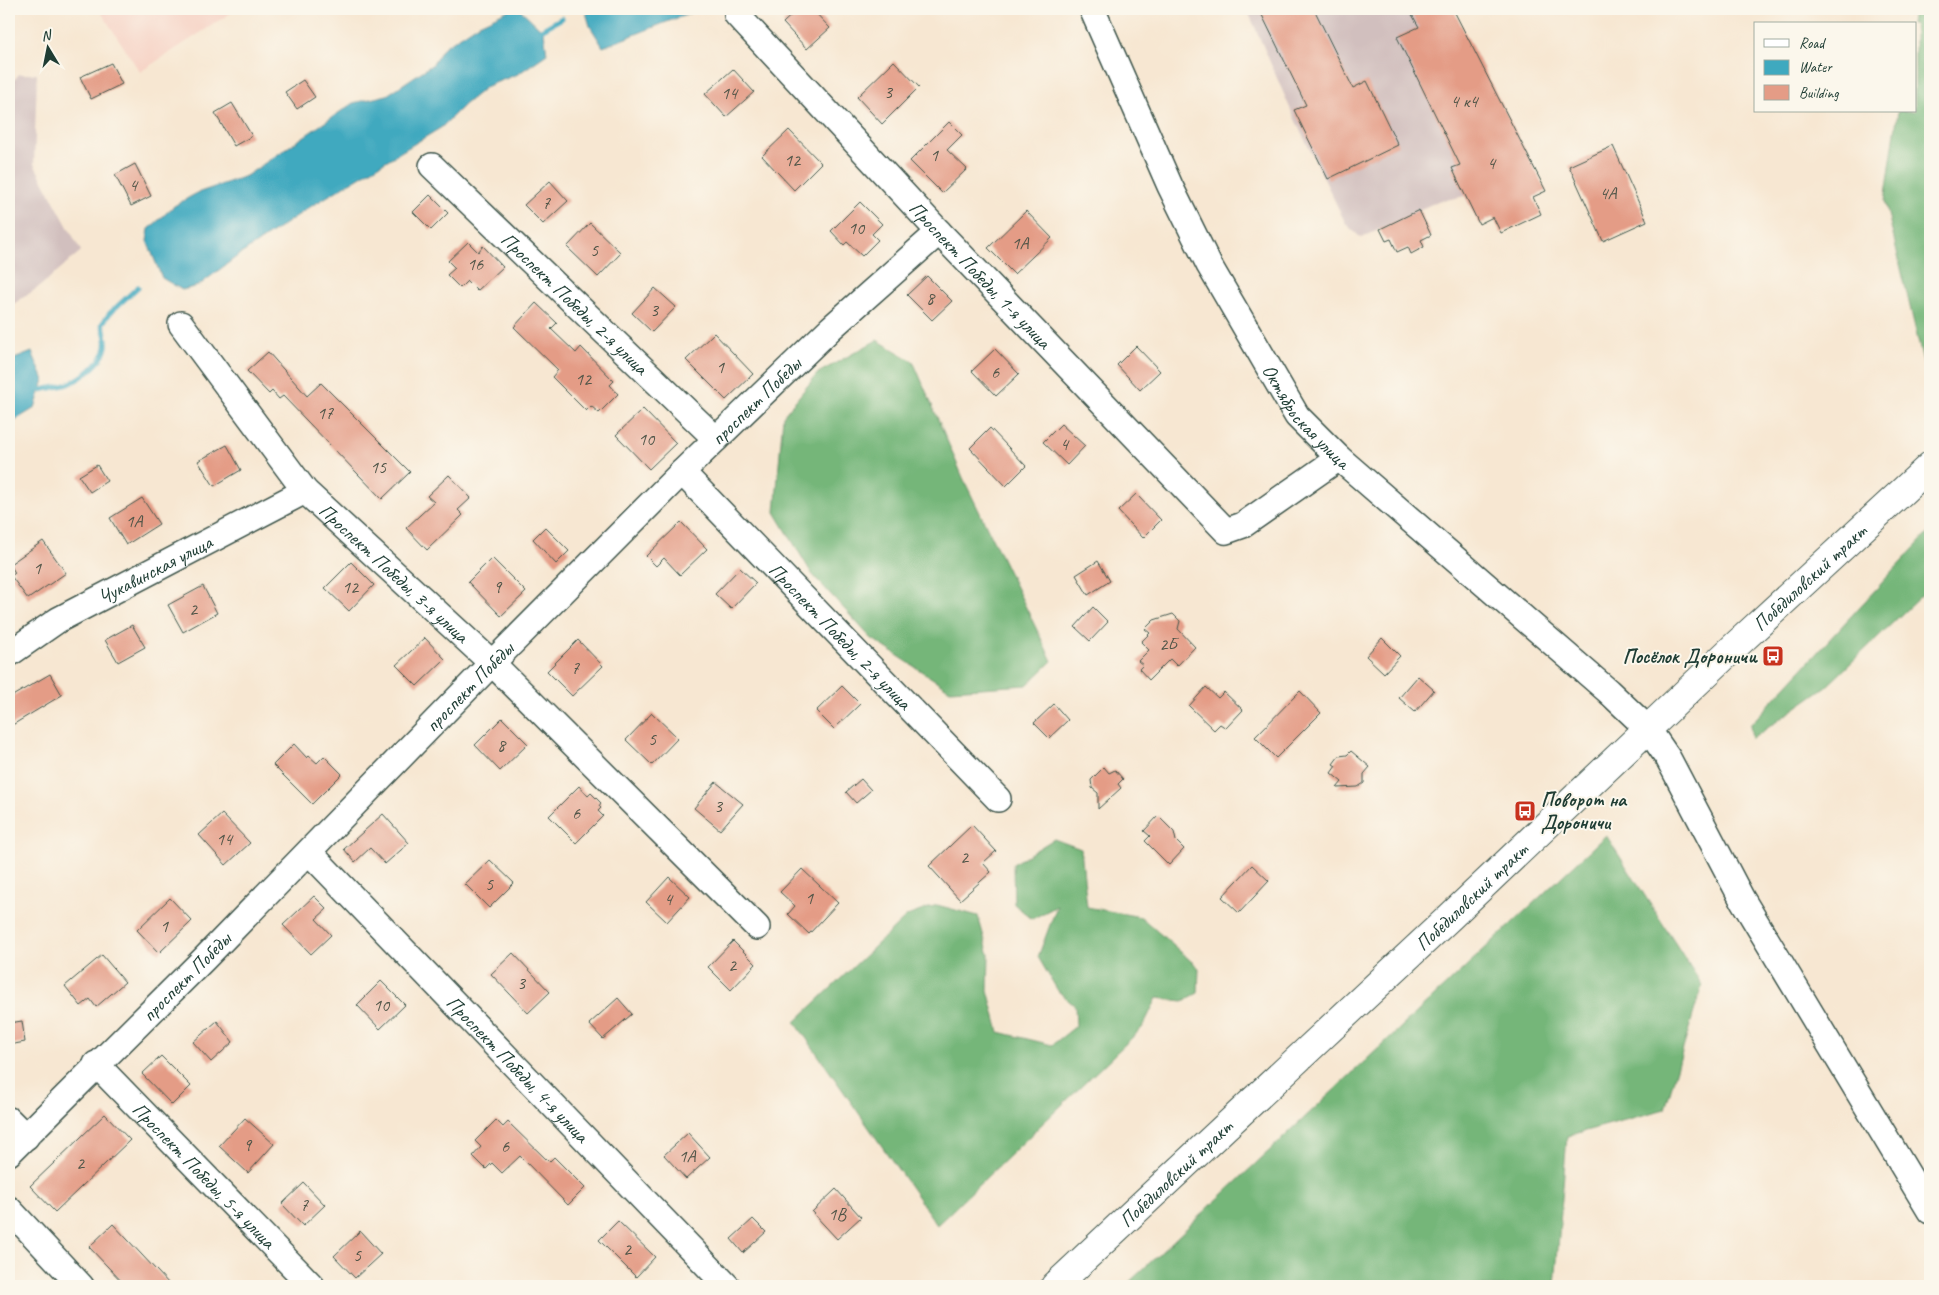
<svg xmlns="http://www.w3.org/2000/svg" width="1939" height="1295" viewBox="0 0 1939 1295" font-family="Caveat,sans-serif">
  <rect width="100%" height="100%" fill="#fbf7ec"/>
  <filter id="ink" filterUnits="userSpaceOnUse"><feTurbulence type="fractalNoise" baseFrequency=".02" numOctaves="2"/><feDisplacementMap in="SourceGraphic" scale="10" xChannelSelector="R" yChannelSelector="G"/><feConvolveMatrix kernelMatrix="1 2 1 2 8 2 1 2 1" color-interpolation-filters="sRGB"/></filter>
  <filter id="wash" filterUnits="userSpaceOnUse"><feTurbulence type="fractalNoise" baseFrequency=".0096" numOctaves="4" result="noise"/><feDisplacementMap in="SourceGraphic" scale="20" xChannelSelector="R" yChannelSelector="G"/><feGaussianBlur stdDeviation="1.12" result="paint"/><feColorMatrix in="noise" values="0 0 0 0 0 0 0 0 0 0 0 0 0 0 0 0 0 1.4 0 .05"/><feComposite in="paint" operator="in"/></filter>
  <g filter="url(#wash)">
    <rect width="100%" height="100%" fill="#f7e7d2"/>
    <path fill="#f6d2c4" d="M99,9h138l-97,63z"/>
    <path fill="#d1bfbe" d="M1247,9h206l93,182 -67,33 -14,-28 -29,6 -17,8 12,25 -10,5 3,7 -13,7 -3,-7 -11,5 -6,-13 -5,2 -6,-12 -19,9 -15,-14 -53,-109z
      M19,74h18l-3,90 47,87 -42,36 -30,20v-220z"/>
    <path fill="#74b679" stroke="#4a7a56" d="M1913,9h17v382l-45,-190 13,-90h17v-87h-4z
      M877,340l36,21 51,119 88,181 -25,24 -77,5 -79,-52 -59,-64 -37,-62 8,-96 35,-43z
      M1930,531v56l-103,99 -75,53 -2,-14z
      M1606,835l96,150 -37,124 -98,27 -12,150h-430z
      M1054,839l27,10 6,58 54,10 58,51 -1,25 -15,8 -26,-3 -15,30 -205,197 -142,-203 112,-106 30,-11 41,11 11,39 -1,35 11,42 53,13 24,-19 -1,-20 -17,-15 -20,-34 19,-51 -25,13 -18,-15 -1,-40z"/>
    <path fill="#3fa9bf" stroke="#2f737a" d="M511,9h9l24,23 3,22 -29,20 -31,12 -22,18 -23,23 -132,80 -75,51 -37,28 -16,4 -20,-12 -15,-37 2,-12 25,-23 23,-13 49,-17 107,-73 34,-8 46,-31 11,-17 35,-23z
      M585,9h115l-97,38 -13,-21z
      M32,352l12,28 -9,28 -26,16v-63z"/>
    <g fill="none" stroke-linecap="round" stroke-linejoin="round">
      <path stroke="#3fa9bf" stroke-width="5" d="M541,30l21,-12
        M41,390c8,-2 19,-3 27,-6 14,-6 35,-21 38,-37 1,-8 -1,-15 -4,-23l8,-11 28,-26"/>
    </g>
    <g id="blocks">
      <path fill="#e49c86" d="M798,9h14l18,19 -23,21 -24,-26z
        M1259,9h55l39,79 14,-7 31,64 -70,34 -34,-69 12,-5z
        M1409,9h44l93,182 -13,6 8,17 -40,19 -8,-16 -14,7 -27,-56 8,-3 -63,-128 22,-10z
        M894,61l25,26 -37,37 -25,-27z
        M111,63l11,21 -31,15 -11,-22z
        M733,69l21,23 -28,25 -21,-23z
        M303,80l12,17 -18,12 -12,-17z
        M232,103l20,33 -18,10 -19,-33z
        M949,122l13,13 -15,15 20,19 -25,24 -32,-32z
        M789,130l32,33 -27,27 -32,-34z
        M1613,146l34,75 -44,20 -34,-75z
        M135,164l16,32 -20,10 -16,-31z
        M550,181l18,20 -25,23 -19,-19z
        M430,195l18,18 -17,17 -18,-18z
        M860,202l22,22 -10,10 6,6 -16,16 -15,-14 -3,3 -13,-14z
        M1419,210l12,25 -10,5 3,7 -13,7 -3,-7 -11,5 -6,-13 -5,2 -6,-12z
        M1026,211l26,27 -38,36 -26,-26z
        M590,223l31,30 -23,24 -31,-30z
        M468,242l10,10 5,-6 20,21 -26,24 -10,-10 -7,7 -13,-13 8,-7 -7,-7z
        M927,276l25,25 -20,19 -25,-25z
        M655,288l21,19 -24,25 -20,-19z
        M536,303l21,20 -6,6 25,24 5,-6 33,34 -4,4 8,9 -19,19 -8,-7 -5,5 -34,-34 6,-7 -44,-43z
        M714,333l39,41 -27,26 -40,-40z
        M1136,346l24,25 -20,19 -23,-25z
        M995,349l24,25 -23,22 -24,-25z
        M268,352l39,44 14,-13 89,89 -28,27 -99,-103 -4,3 -7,-8 -3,3 -22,-23z
        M643,409l33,34 -27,26 -33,-34z
        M1061,424l24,22 -18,19 -24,-23z
        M990,428l36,38 -20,20 -36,-38z
        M227,445l14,25 -27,16 -16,-25z
        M97,465l10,16 -17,11 -11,-16z
        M449,475l22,23 -13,12 5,5 -36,35 -21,-22 28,-26 -7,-6z
        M1136,494l25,26 -18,18 -25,-27z
        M142,498l17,26 -33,21 -16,-27z
        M681,522l26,27 -27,26 -16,-17 -8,8 -10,-10z
        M545,527l24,24 -13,13 -23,-25z
        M43,541l23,32 -38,26 -17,-23 4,-3 -5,-9z
        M492,558l34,34 -25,24 -33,-34z
        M1098,561l12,20 -22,14 -12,-20z
        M351,562l23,23 -25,26 -24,-23z
        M740,568l16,15 -25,26 -16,-15z
        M203,586l14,27 -34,19 -15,-27z
        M1093,607l15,15 -18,19 -15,-14z
        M1173,614l7,7 -2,8 17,18 -18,19 -7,-7 -21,21 -10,-11 4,-4 -5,-4 11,-11 -8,-8 9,-9 -5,-4 9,-9z
        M132,625l13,22 -27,15 -13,-22z
        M425,638l20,21 -28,27 -21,-21z
        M1382,638l18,18 -16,17 -18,-17z
        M578,640l25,26 -31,30 -25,-25z
        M50,674l12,21 -53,32v-29z
        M1418,676l16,14 -19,22 -16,-14z
        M842,686l18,18 -26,25 -18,-18z
        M1206,687l12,11 6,-6 19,18 -17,18 -6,-4 -6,6 -25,-24z
        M1300,691l21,22 -45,45 -21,-21z
        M1054,704l14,16 -19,18 -15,-15z
        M652,713l26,25 -26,27 -26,-25z
        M502,718l26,26 -28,27 -25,-26z
        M294,744l13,14 2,-2 8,7 7,-7 18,18 -30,30 -39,-39z
        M1351,751l19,16 -6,7v9l-6,4 -21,1 5,-6 -11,-9 5,-7 -3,-2 6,-8 8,-1z
        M1104,767l5,6 6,-3 8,9 -5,5 3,4 -23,21v-16l-6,-5 -1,-8z
        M861,779l10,11 -15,13 -10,-11z
        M716,782l27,22 -23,26 -26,-22z
        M579,786l9,10 3,-3 10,10 -2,3 2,2 -3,3 5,5 -27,27 -27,-27z
        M222,814l28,29 -24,22 -27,-30z
        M383,814l26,29 -24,21 -15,-16 -15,14 -11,-13z
        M1158,816l16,16 2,9 8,8 -15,16 -24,-24 5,-5 -6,-5z
        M972,825l24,26 -13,12 8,9 -31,28 -31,-34z
        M490,860l24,23 -25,25 -24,-24z
        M1252,865l17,16 -30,32 -17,-16z
        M802,869l36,34 -29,31 -21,-20 7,-8 -15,-14z
        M669,877l21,20 -23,25 -21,-20z
        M314,896l13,13 -11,10 15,16 -20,19 -28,-29z
        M170,898l22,23 -33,32 -22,-23z
        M733,941l23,23 -25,26 -23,-23z
        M513,953l37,39 -22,21 -37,-39z
        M102,955l23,27 -29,25 -6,-8 -9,7 -16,-20z
        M381,981l24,24 -25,24 -23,-24z
        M618,998l14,16 -29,25 -14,-15z
        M22,1021l3,21 -16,3v-22z
        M217,1021l16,21 -22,20 -18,-20z
        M161,1056l30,30 -19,19 -30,-31z
        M105,1114l25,26 -75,72 -25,-26z
        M245,1118l29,26 -26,29 -29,-27z
        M496,1120l7,7 5,-5 41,40 5,-5 31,31 -17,17 -48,-49 -18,17 -10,-10 -6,6 -13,-13 8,-9 -6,-6z
        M688,1133l22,24 -24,22 -22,-24z
        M304,1183l21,22 -22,21 -21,-22z
        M836,1189l25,28 -24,22 -25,-27z
        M753,1219l13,13 -23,21 -12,-14z
        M618,1221l37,36 -19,20 -37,-37z
        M113,1224l58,62h-45l-37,-39z
        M360,1231l21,23 -26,24 -21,-22z"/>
    </g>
  </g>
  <g filter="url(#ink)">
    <use href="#blocks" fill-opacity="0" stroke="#3f564c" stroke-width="1"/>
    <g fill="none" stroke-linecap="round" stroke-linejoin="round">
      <g stroke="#3f564c" stroke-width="28">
        <g id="minor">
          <path id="s1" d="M1092,9l78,177 39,79 88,151 42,42 269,233 40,38 20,29 74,141 188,312"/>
          <path id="s2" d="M737,15l202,217 287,299 17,-6 96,-67"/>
          <path id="s3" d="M432,166l284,273"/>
          <path id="s4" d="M181,324l124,167 187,172 265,264"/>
          <path id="s5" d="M682,472l316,327"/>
          <path id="s6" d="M9,654l49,-34 247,-129"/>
          <path id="s7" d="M309,852l418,434"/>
          <path id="s8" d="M96,1064l216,222"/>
          <path d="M9,1120l17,17"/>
          <path id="s9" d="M9,1153l195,-194 288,-296 190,-191 149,-144 108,-96"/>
          <path d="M9,1209l72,77"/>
        </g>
      </g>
      <g stroke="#3f564c" stroke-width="30">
        <g id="major">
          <path id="s10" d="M1055,1286l396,-370 283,-269 196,-181"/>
        </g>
      </g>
      <use href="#minor" stroke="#fff" stroke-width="25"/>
      <use href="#major" stroke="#fff" stroke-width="28"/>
    </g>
  </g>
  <defs>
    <g id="bus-square" transform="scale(1.125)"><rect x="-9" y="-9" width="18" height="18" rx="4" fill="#c8321e" stroke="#fbf7ec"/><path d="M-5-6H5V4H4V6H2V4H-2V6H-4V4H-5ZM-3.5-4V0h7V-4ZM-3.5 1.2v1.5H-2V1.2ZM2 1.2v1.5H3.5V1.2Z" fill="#fff"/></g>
  </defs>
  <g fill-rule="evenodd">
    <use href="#bus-square" x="1773" y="656"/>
    <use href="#bus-square" x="1525" y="811"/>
  </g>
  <g text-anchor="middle" stroke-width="4" stroke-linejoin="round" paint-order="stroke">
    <g font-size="18" fill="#505548">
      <text x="888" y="98">3</text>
      <text x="729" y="99">14</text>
      <text x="1464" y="107">4 к4</text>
      <text x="934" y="161">1</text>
      <text x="792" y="166">12</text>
      <text x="1491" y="169">4</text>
      <text x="133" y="191">4</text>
      <text x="1608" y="199">4А</text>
      <text x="546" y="209">7</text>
      <text x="856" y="234">10</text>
      <text x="1020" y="249">1А</text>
      <text x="594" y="256">5</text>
      <text x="475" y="270">16</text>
      <text x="930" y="304">8</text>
      <text x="654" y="316">3</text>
      <text x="720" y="373">1</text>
      <text x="995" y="378">6</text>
      <text x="583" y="385">12</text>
      <text x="325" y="419">17</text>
      <text x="646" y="445">10</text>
      <text x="1064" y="450">4</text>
      <text x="378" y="473">15</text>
      <text x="134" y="527">1А</text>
      <text x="37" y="574">1</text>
      <text x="350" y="593">12</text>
      <text x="497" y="593">9</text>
      <text x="193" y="615">2</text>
      <text x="1168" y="650">2Б</text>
      <text x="575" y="674">7</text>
      <text x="652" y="745">5</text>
      <text x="501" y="751">8</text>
      <text x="718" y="812">3</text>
      <text x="576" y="819">6</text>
      <text x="224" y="845">14</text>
      <text x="964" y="863">2</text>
      <text x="489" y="890">5</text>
      <text x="809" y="904">1</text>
      <text x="668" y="905">4</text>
      <text x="164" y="932">1</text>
      <text x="732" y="971">2</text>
      <text x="521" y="989">3</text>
      <text x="381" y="1011">10</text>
      <text x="247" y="1151">9</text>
      <text x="505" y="1152">6</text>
      <text x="687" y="1162">1А</text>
      <text x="80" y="1169">2</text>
      <text x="304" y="1211">7</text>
      <text x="837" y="1220">1В</text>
      <text x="627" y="1255">2</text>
      <text x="357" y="1261">5</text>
    </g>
    <g font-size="20" fill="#1f3d34" stroke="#fbf7ec">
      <text dy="7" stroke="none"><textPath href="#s2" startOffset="356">Проспект Победы, 1-я улица</textPath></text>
      <text dy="7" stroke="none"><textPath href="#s3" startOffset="198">Проспект Победы, 2-я улица</textPath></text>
      <text dy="7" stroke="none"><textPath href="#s9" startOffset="1060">проспект Победы</textPath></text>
      <text dy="7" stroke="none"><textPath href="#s1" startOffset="462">Октябрьская улица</textPath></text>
      <text dy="7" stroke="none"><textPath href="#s6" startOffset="169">Чукавинская улица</textPath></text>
      <text dy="7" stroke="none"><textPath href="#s4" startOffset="329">Проспект Победы, 3-я улица</textPath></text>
      <text dy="7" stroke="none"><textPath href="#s10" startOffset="1035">Победиловский тракт</textPath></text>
      <text dy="7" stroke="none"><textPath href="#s5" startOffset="228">Проспект Победы, 2-я улица</textPath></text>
      <text dy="7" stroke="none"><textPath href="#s9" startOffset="655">проспект Победы</textPath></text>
      <text dy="7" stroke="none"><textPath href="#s10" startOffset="570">Победиловский тракт</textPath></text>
      <text dy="7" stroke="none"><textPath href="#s9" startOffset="250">проспект Победы</textPath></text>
      <text dy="7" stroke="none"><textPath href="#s7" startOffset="301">Проспект Победы, 4-я улица</textPath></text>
      <text dy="7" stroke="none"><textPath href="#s10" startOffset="165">Победиловский тракт</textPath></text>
      <text dy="7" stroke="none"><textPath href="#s8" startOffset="155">Проспект Победы, 5-я улица</textPath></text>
    </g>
    <g font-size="20" font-weight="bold" fill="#1f3d34" stroke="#fbf7ec" text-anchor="end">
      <text x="1757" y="663">Посёлок Дороничи</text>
      <text x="1541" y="806" text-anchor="start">Поворот на<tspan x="1541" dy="23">Дороничи</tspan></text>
    </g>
  </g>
  <rect width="1939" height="1295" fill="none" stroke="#fbf7ec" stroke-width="30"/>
  <rect x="1754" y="22" width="162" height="90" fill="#fbf7ec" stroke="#a3ada2"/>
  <rect x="1764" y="39" width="25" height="8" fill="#ffffff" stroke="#a3ada2"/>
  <text x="1799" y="48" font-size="15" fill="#1f3d34">Road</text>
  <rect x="1764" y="60" width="25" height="15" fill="#3fa9bf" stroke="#a3ada2"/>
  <text x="1799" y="72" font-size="15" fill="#1f3d34">Water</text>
  <rect x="1764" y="85" width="25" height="15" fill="#e49c86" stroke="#a3ada2"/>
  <text x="1799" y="98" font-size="15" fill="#1f3d34">Building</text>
  <g transform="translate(48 48) rotate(350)" stroke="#fbf7ec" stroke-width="4" paint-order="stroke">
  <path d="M0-4L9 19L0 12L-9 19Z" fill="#1f3d34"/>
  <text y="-8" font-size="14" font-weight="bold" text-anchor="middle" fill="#1f3d34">N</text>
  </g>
</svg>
